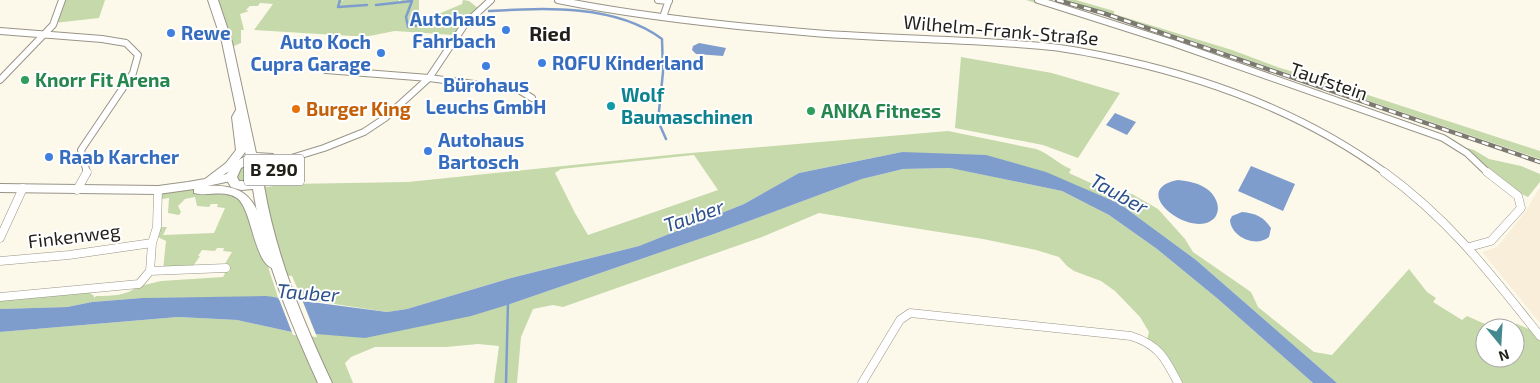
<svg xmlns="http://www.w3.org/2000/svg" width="1540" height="383" viewBox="0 0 1540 383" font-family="'Exo 2',sans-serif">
  <rect width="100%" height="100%" fill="#fdf9ea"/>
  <path fill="#f8eed9" d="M1540,187v136l-58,-71 15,-5 28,-35z"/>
  <path fill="#c5d9ab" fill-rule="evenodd" d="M62,0h43l-6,18 -45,5z
    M213,0h129v2l1,-2h56l-1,4 3,-4h18v18l17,-3 26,-11 1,-4 6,1 9,7 -23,31 -2,-4 -58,-4 -26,5h-17l-98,-6 19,-26 -13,-1 -2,3h-8l-4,4 3,1 -9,3 4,16h-3v13l-7,3 -3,12z
    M1026,0h12c136,43 271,90 405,138l13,7 18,5 15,9 32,7 19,8v8l-12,15 -24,-11 -25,-17 -16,-17 -22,-14 -310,-105z
    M1064,0h12l38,11v3l118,36 48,18 39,11 221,72v8l-365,-124z
    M961,57l91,16 68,20 -42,65 -35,-13 -88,-17z
    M948,131l88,18c14,5 22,15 35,20l-2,4 39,18 24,3 26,15 27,30 8,13 58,40 7,15 56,45 18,3 77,-86 18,23 9,6 -3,4 29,18 5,-4 18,8h32l21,9 2,3v47h-203l-141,-123 -76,-56 -218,-52 -103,21 -55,31 -105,42 -128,32 -104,31 -20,3 -85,-13 -10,-23 -12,-1 -22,-87 32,-4 118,-2 271,-28zM694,155l24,35 -130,45 -13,-22 -20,-40 6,-4zM1485,328h30v30h-30z
    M269,157l1,19 -31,10 -7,-13 7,-9z
    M951,168l111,23 47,24 48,34 61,50 95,84h-135l-31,-43 2,-8 -9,-15 -25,-26 -14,-10 -27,-10 -7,-5 -8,-9 -23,-7 -53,-11 -164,-26 -57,24 -199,70 -10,-2 -20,4 -12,28 -4,46h-23l5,-37 -21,-2 -32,3h-71l-24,10 -6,6 8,20h-353v-51l178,-15 59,3 55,12 215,-27 207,-71 148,-55 41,-10z
    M205,189l31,3 20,32 14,49 8,24 -136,1 -50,4 -25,5 -67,2v-12l85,-8 9,7v2l2,-2c12,0 31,0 40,-9l25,-6 62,-4 3,-6v-9l6,-10 -9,-1 1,-3h-7l-2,3 -13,-1 -4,6h2l-9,13 -28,1 3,-29 -12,-6 3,-8h10l-4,8 51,-2 11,-25 -8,-1 1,-3h-7l-2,3 -12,-1 -2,-9 -10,2 -7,7 3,6 -2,3 -11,-2 1,-15 -13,2 2,-10z"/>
  <path fill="#7f9dcc" d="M699,43l27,5 -3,8 -27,-2 -4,-4 1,-4z
    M1115,113l21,9 -9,13 -21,-10z
    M902,152l84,3 60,17 74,32 76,56 141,123h-24l-95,-84 -61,-50 -48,-34 -47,-24 -112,-23 -47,1 -41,10 -148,55 -207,71 -36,11 -106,22 -73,-6 -55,-12 -59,-3 -178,15v-23l67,-2 25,-5 50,-4 124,-2 121,16 20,-3 104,-31 128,-32 105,-42 55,-31z
    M1251,166l44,18 -12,27 -45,-20z
    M1178,180c10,1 21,3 29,9 16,12 15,34 -7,35 -28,0 -65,-36 -22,-44z
    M1242,212c13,1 22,5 29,16l-2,9c-13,11 -38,0 -39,-17l2,-4z"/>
  <path fill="#fdf9ea" d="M277,294l24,3 16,40 -24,-2z"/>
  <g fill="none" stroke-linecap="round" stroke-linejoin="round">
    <path stroke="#7f9dcc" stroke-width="2.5" d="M340,0l-2,7 29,-2
      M376,5l36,-4 -6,16 2,10 55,-11
      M489,11c56,-3 126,-7 173,28l1,33 -5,49 8,18
      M506,383l2,-81"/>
    <g stroke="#989487" stroke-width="8">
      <path id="street-far1" d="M558,0c83,17 172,26 256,33 76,6 152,6 228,13 27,2 54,8 81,14 94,21 185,56 263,113
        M658,0l11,1
        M1038,0l135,43 270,95 24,15 21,20
        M663,17l6,-17
        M0,31l102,8 24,4 12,12 -5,18 -52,77 6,23
        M326,70l103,8 90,12 13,8
        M0,80l53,-55 9,-25
        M275,163l49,-15 40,-16 21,-14 44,-40 36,-54 26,-24"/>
    </g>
    <g stroke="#989487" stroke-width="9">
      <path id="street" d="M1384,172c66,48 106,101 156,164
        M77,190l10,-18
        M0,238l23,-50
        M1469,247l22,-6 30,-33 -3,-12 -31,-24
        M0,261l69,-6 83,-12
        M150,271l2,-28 5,-16 1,-37
        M0,297l139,-13 11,-13 76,-3
        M862,383l38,-63 10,-7 221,23c28,9 34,22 47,47"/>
    </g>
    <g stroke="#989487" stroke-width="2">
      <path id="secondary" d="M240,107l5,3 -3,7 4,34 -14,18 -9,6 8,-2 5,4 -5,4 -24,5c39,-2 50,14 58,50 1,5 1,11 4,15 3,7 10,8 13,14l-1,3c-27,9 -27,-58 -44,-70 -13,-9 -29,-1 -43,-5v-4l-36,5 -158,-2v-8l158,2 30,-4 17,-3 21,-16 10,-13 -4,-33 5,-9z"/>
    </g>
    <g stroke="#989487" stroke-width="2">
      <path id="primary" d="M208,0h10l14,42 24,111 17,1 7,9c0,11 -6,18 -16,23 12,70 38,133 68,197h-14c-28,-62 -55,-125 -65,-194l-12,1 -10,-3 -6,-10 8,-14 13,-7 -24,-114zM258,160l8,1 3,3 -2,8 -13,9h-15l-2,-4 4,-9z"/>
    </g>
    <use href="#street-far1" stroke="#fff" stroke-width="6"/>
    <use href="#street" stroke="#fff" stroke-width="8"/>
    <use href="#secondary" fill="#fff" fill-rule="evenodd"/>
    <use href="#primary" fill="#fff" fill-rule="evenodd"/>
    <g stroke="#7c7970" stroke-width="4.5">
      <path id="rail" d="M1057,0l46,13 437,149"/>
    </g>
    <use href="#rail" stroke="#fff" stroke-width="2.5" stroke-dasharray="7" stroke-linecap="butt"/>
  </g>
  <g fill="#3f7fe0" stroke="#fff" stroke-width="2">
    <circle cx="506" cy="30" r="5"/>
    <circle cx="171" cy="33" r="5"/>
    <circle cx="381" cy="53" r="5"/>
    <circle cx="542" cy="63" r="5"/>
    <circle cx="486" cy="66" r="5"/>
    <circle cx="428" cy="151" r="5"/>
    <circle cx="49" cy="157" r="5"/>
  </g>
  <g fill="#2e9e5b" stroke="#fff" stroke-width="2">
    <circle cx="25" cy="80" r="5"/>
    <circle cx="811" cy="111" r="5"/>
  </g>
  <circle fill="#0f9aa8" stroke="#fff" stroke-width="2" cx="611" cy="106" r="5"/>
  <circle fill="#e8710a" stroke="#fff" stroke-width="2" cx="296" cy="109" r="5"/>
  <g text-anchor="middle" stroke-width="4" stroke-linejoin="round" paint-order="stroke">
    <rect fill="#fff" stroke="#64625f" stroke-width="1" x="244" y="154.5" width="60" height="31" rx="4"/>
    <g font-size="18" font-weight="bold" fill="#211f1a">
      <text x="274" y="176">B 290</text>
    </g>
    <g font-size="19" font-weight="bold" fill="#366cbe" stroke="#fff" text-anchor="start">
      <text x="496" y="26" text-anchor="end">Autohaus<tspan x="496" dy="22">Fahrbach</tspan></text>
      <text x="181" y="40">Rewe</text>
      <text x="371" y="49" text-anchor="end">Auto Koch<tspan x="371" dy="22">Cupra Garage</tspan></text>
      <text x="552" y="70">ROFU Kinderland</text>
      <text x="486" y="92" text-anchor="middle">Bürohaus<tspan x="486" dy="22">Leuchs GmbH</tspan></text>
      <text x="438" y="147">Autohaus<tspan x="438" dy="22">Bartosch</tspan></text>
      <text x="59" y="164">Raab Karcher</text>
    </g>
    <g font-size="19" fill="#211f1a" stroke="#fff">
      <text transform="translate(1001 30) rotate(5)" y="7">Wilhelm-Frank-Straße</text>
      <text transform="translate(1329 81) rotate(19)" y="7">Taufstein</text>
      <text transform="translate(74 236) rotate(-7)" y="7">Finkenweg</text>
    </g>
    <g font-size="19" font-weight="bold" fill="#27864d" stroke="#fff" text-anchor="start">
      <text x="35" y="87">Knorr Fit Arena</text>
      <text x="821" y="118">ANKA Fitness</text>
    </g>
    <g font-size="19" font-weight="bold" fill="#0d838f" stroke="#fff" text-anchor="start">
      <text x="621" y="102">Wolf<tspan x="621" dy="22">Baumaschinen</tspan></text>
    </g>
    <g font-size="19" font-weight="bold" fill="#c56008" stroke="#fff" text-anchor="start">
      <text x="306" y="116">Burger King</text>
    </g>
    <g font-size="20" font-weight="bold" fill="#211f1a" stroke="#fff">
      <text x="550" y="41">Ried</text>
    </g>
    <g font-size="20" font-style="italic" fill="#2b518d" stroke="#fff">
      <text transform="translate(1119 194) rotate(29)" y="7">Tauber</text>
      <text transform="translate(694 216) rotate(-19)" y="7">Tauber</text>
      <text transform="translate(308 293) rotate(4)" y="7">Tauber</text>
    </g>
  </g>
  <g transform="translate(1500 343) rotate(162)"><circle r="24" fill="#ffffff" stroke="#a6a5a3"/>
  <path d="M0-4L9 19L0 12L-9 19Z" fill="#428990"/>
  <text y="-8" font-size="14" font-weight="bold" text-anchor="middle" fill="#211f1a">N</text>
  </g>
</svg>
